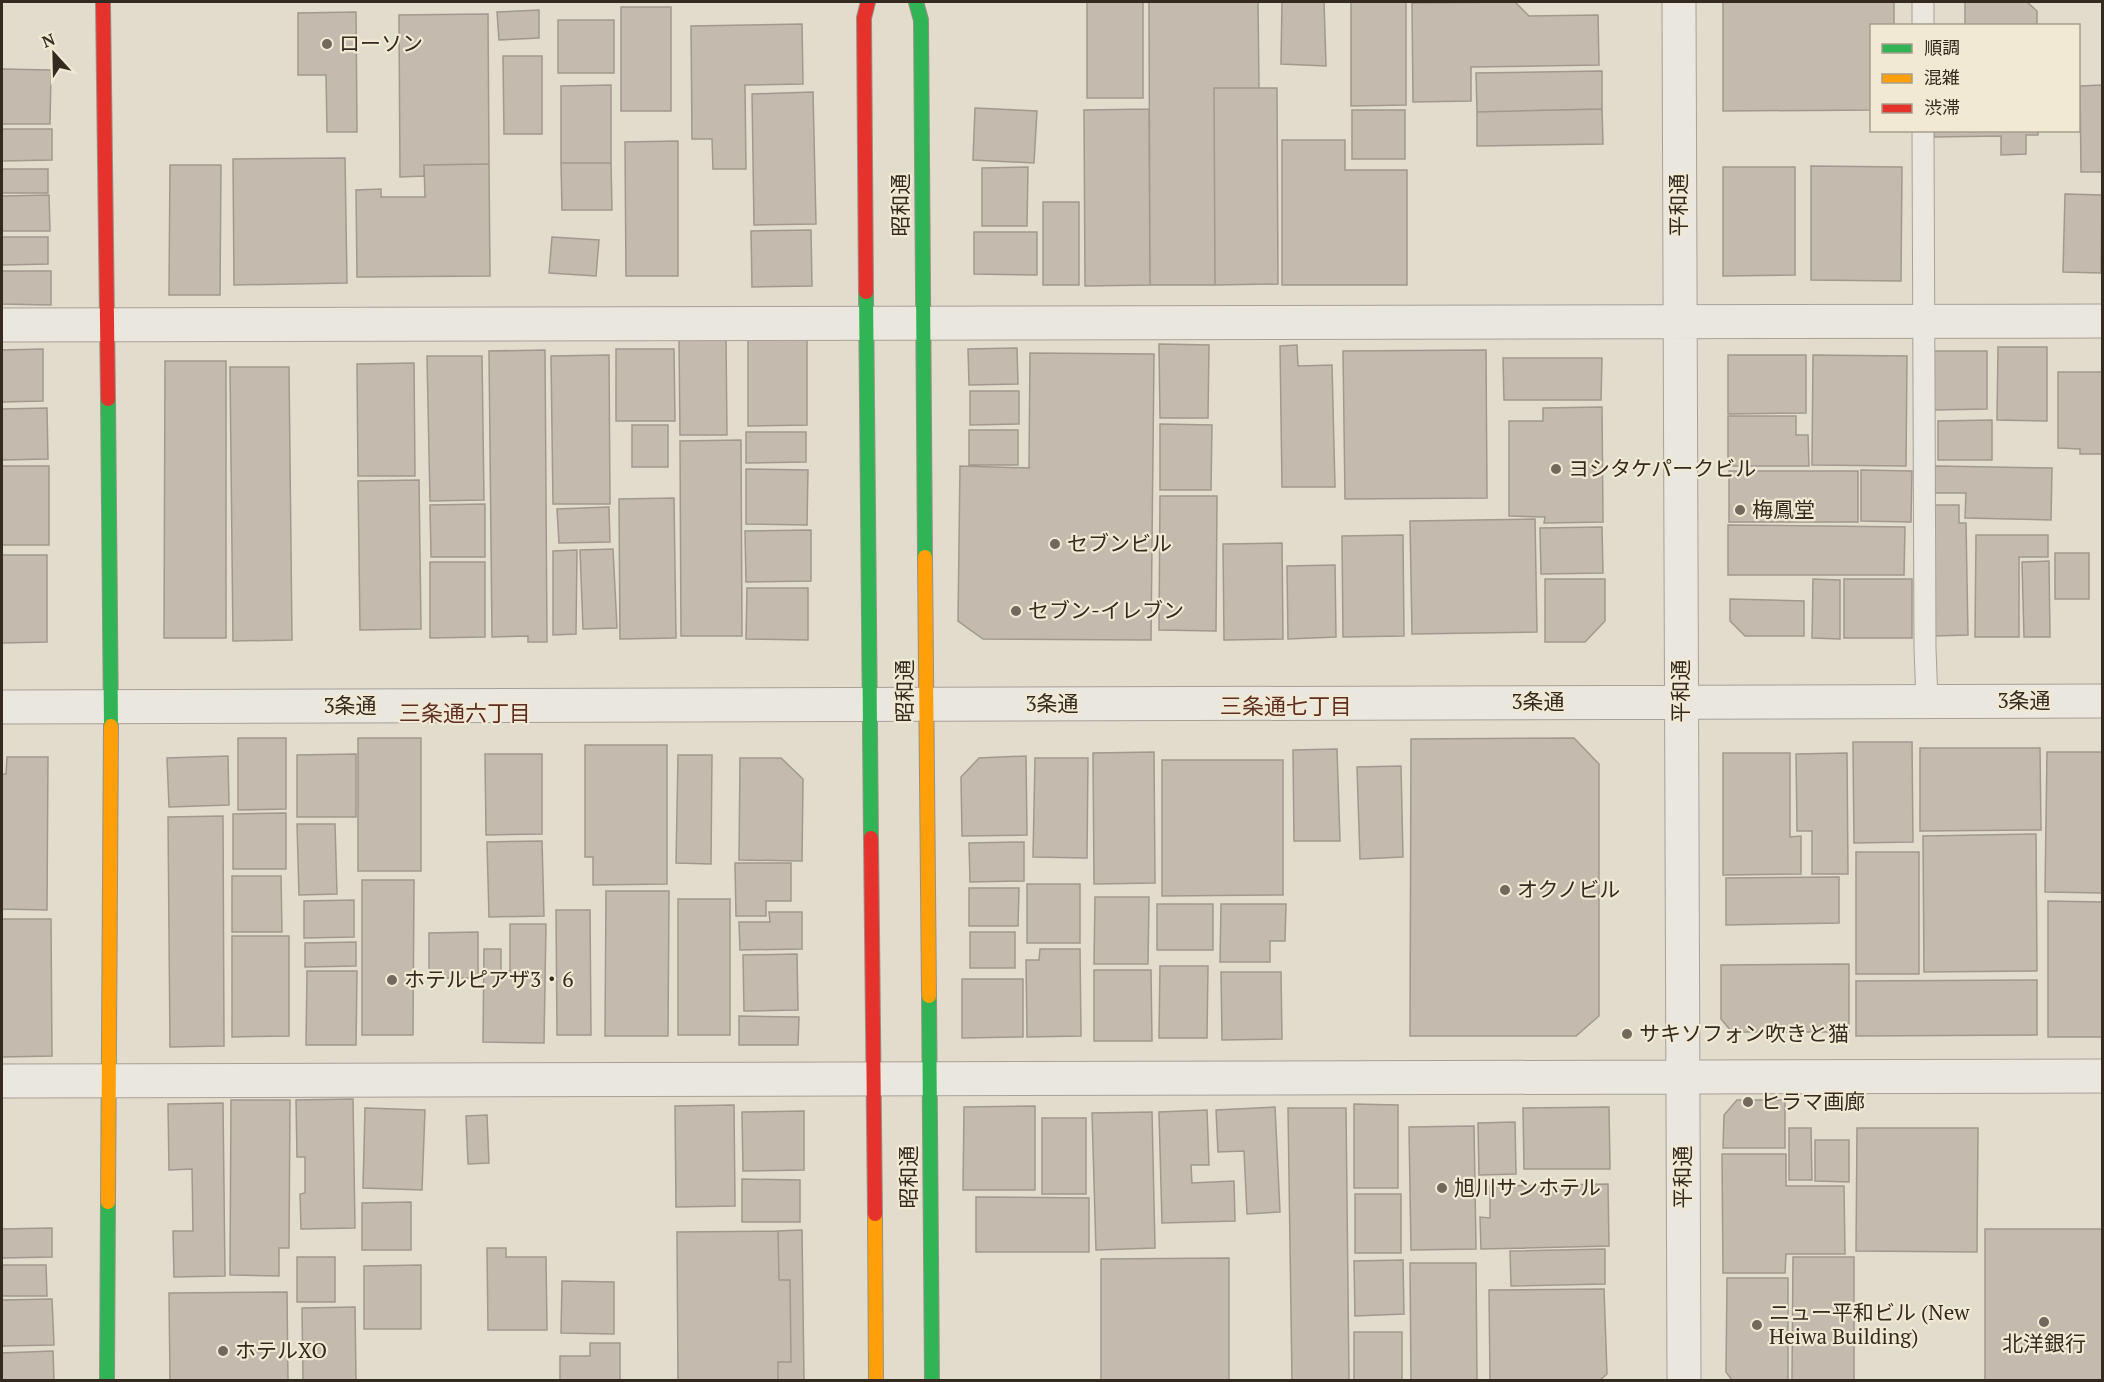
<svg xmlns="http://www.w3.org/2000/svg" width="2104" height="1382" viewBox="0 0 2104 1382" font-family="'PT Serif','Noto Sans JP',serif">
  <rect width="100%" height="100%" fill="#e2dccd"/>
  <path fill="#c5baae" stroke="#a2988d" stroke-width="1.5" d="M1087,2h56v96h-56z
    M1149,2h109l1,86h-45l1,197h-65z
    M1282,2h42l2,64 -45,-2z
    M1351,2h55v103l-55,1z
    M1515,2l14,14 69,-1 1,50 -128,2v34l-58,1 -1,-99z
    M1723,2h171v24h-22v84l-149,1z
    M1965,2h62l10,9v15h-72z
    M621,7h50v104h-50z
    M539,10v28l-40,2 -2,-28z
    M356,12l1,120h-30l-1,-57h-28v-62z
    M488,14l1,150 -65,1v11l-24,1 -1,-162z
    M558,20h56v53h-56z
    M802,24l1,60 -58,1 1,84h-33l-1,-30h-20l-1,-113z
    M503,56h39v78h-38z
    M2,69l49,1 -1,54h-48z
    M1602,71v38l-125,3 -1,-39z
    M611,85v78h-50v-77z
    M2102,85v87h-21l-1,-86z
    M1214,88h63l1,196 -63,1z
    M813,92l3,132 -62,1 -2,-131z
    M975,108l62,3 -3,52 -61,-3z
    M1149,109l1,176 -65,1 -1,-176z
    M1602,109l1,35 -126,2v-34z
    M1352,110h53v49h-53z
    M2,129h50v31l-50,1z
    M1934,130h104v5h-12v19l-25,1v-19l-67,1z
    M1282,140h63v30h62v115h-125z
    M678,141v135h-52l-1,-134z
    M345,158l2,125 -113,2 -1,-126z
    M561,163h50l1,47h-50z
    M489,164l1,112 -133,1 -1,-87 25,-1v8h44l-1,-32z
    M170,165h51l-1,130h-51z
    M1811,166l91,1 -1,114 -90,-1z
    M1028,167l-1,59h-45v-58z
    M1723,167h72v108l-72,1z
    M2,169h46v24h-46z
    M2065,194l37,1 -1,78 -38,-1z
    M49,195l1,36h-48v-35z
    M1043,202h36v83h-36z
    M811,230l1,56 -60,1 -1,-56z
    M974,232h63v43l-63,-1z
    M2,237h46v27l-46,1z
    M552,237l47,3 -3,36 -47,-3z
    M2,271h49v34l-49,-1z
    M748,333l59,1v91l-59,1z
    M726,339l1,96h-47l-1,-95z
    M1159,344l50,1 -1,73h-48z
    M1297,345l1,21 34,-1 3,122h-53l-2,-141z
    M1998,347h49v74l-50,-1z
    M1017,348l1,36 -49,1 -1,-36z
    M43,349v52l-41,1v-52z
    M616,349h58l1,72h-59z
    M545,350l2,292h-19v-6l-36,1 -3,-286z
    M1486,350l1,148 -142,1 -2,-148z
    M1933,351h54v58l-54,1z
    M1030,353l124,1 -3,286 -168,-1 -25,-18 2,-155 69,2z
    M609,355l1,149h-57l-2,-148z
    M1728,355h78v58l-78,1z
    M1813,355l94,1 -1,110 -94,-1z
    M427,356h55l2,144 -54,1z
    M1503,358h99l-1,42h-97z
    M165,361h61v277h-62z
    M414,363l1,113h-57l-1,-112z
    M230,367h59l3,273 -59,1z
    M2058,372h44v82h-22v-5l-22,-1z
    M970,391h49v33l-49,1z
    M1602,407l1,115 -59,1 1,-6 -36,-1v-95h34v-13z
    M47,408l1,51 -46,1v-51z
    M1728,416h68v19h12l1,31h-81z
    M1992,420v40h-54v-39z
    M1160,424l52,1 -1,65h-51z
    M632,425h36v42h-36z
    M969,430h49v35h-49z
    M746,432h60v30l-60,1z
    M741,440l1,196h-61l-1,-195z
    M2,466h47v79h-47z
    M1935,466l117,2 -1,52 -86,-2 1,-25h-31z
    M746,469l62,1 -1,55 -61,-1z
    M1861,470l51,1 -1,51 -50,-1z
    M1729,471h129v51h-129z
    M419,480l2,149 -61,1 -2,-149z
    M1160,496h57l-1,135 -57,-1z
    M674,498l2,140 -56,1 -1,-140z
    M485,504v53h-54l-1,-52z
    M1932,505h27v18h7l2,112 -35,1z
    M609,507l1,35 -51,1 -2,-34z
    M1535,519l2,113 -125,2 -2,-113z
    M1728,525l177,2 -1,48h-176z
    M1602,527l1,46 -62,1 -1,-46z
    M811,530v51l-65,1 -1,-51z
    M1403,535l1,101 -61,1 -1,-101z
    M1976,535h72v22h-29v80h-44z
    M1282,543l1,96 -59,1 -1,-96z
    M613,549l4,79 -34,1 -3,-79z
    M577,550l-1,84 -23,1v-84z
    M2055,553h34v46h-34z
    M2,555h45v87l-45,1z
    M2049,561l1,76h-26l-2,-75z
    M430,562h55v75l-55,1z
    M1335,565l1,72 -48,2 -1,-73z
    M1545,579h60v42l-20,21h-40z
    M1813,579l27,1v59l-28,-1z
    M1844,579h68v59h-68z
    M747,588h61v52l-62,-1z
    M1730,599l74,2v35h-59l-15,-15z
    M238,738h48v71l-48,1z
    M358,738h63v133h-63z
    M1574,738l25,26v252l-23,20h-166l1,-297z
    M1853,742h59l1,100 -59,1z
    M585,745h82v139l-74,1v-28h-8z
    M1920,748h120l1,82 -121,1z
    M1337,749l3,92h-46l-1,-91z
    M1154,752l1,131 -61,1 -1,-131z
    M2047,752h55v141l-57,-1z
    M1723,753h67v84l11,-1v38l-78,1z
    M1847,753l1,121h-36v-43h-15l-1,-77z
    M356,754v63h-59v-62z
    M485,754h57v80l-56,1z
    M678,755h34l-1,109 -35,-1z
    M228,756l1,49 -60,2 -2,-49z
    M1026,756l1,79 -65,1 -1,-59 18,-19z
    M7,757h41l-1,153 -45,-1v-135h4z
    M740,758h41l22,21 -1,82 -63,-1z
    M1035,758h53l-1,100 -54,-1z
    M1162,760h121v135l-121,1z
    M1401,766l2,91 -43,2 -3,-92z
    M286,813v56h-53v-55z
    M223,816l1,230 -54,1 -2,-230z
    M297,824h38l2,70 -38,1z
    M2036,834l1,137 -113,1 -1,-136z
    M542,841l2,75 -55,1 -2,-75z
    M1024,842v39l-54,1 -1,-39z
    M1856,852h63v122h-63z
    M735,863h56v38h-25v15h-30z
    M232,876h49l1,56h-50z
    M1839,877v46l-113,2v-47z
    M362,880h52l-1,155h-51z
    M1027,884h53v59h-53z
    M969,888h50l-1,38h-49z
    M606,891h63l-1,145h-63z
    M1095,897h54l-1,67h-54z
    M678,899h52v136h-52z
    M354,900v37l-50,1v-37z
    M2048,901l54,1v135h-54z
    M1157,904h56v46h-56z
    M1221,904h65l-1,37h-15v21h-50z
    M556,910h34l1,125h-34z
    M769,912h33v37l-62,1 -1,-28h31z
    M2,919h49l1,137 -50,1z
    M510,924h36l-2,119 -61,-1 1,-93h17v22h9z
    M478,932v46h-49v-45z
    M970,932h45v36h-45z
    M232,936h57v100l-57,1z
    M356,942v24l-51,1v-24z
    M1040,949h40l1,87 -54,1 -1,-77h13z
    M797,954l1,56 -54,1 -1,-56z
    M1849,964v68h-117l-11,-13v-54z
    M1160,966h48l-1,72h-48z
    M1094,970h57l1,71h-58z
    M307,971h50l-1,74h-50z
    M1221,972h60l1,67 -60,1z
    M962,979h61v58l-61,1z
    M2037,980v55l-181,1v-55z
    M739,1016l60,1 -1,28h-59z
    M353,1099l2,129 -54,1 -1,-35 5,-1v-36h-8l-1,-57z
    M231,1100h59l-1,148h-10v28l-49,-1z
    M1737,1100h48v48h-62l1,-33z
    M223,1103l2,173 -51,1 -1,-46h20l-1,-62 -23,1 -1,-66z
    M1354,1104l44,1v83h-44z
    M734,1105l1,101 -59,1 -1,-101z
    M1035,1106v84h-72l1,-83z
    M1275,1107l5,105 -33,2 -3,-63 -26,1 -2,-42z
    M1609,1107l1,62h-86l-1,-61z
    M365,1108l60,2 -3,80 -59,-2z
    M1288,1108h58l3,272h-57z
    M1207,1110l2,55h-18l1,18 42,-2 1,40 -73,2 -3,-111z
    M804,1111v59l-61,1 -1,-59z
    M1152,1112l3,136 -59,2 -4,-137z
    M487,1115l2,48 -21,1 -2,-48z
    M1042,1118h44v76h-44z
    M1515,1122l1,52 -37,1 -1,-52z
    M1474,1126l2,123 -65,1 -2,-123z
    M1789,1128h22l1,52h-23z
    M1857,1128h121l-1,124 -121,-1z
    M1815,1140h34v42l-34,-1z
    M1722,1154h64v32h58l1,68h-59l-1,19h-62z
    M742,1179l58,1v42h-58z
    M1608,1184l1,62 -128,3 -1,-32 10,1v-32z
    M1355,1194h46v59h-46z
    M976,1197l113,1v54h-113z
    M411,1202v48h-49v-47z
    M52,1228v29l-50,1v-29z
    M1985,1229h117v151h-117z
    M802,1230l2,150h-26v-18h13l-1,-82h-11l-1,-49z
    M778,1231l1,49h11l1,82h-13v18h-100l-1,-148z
    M487,1248h19v9h40l1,73h-59z
    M1605,1249v35l-94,2 -1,-35z
    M297,1257h38v45h-38z
    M1793,1257h61v123h-62z
    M1229,1258v122h-128v-121z
    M1403,1260l1,54 -49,2 -1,-55z
    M1410,1263h66l1,117h-66z
    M2,1265h44l1,31h-45z
    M421,1265v64h-57v-63z
    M1727,1278h61v102h-56l-6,-8z
    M562,1281l52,1v52l-53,-1z
    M1604,1289l3,85 -7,6h-110l-1,-90z
    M287,1292l1,88h-118l-1,-87z
    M52,1299l2,46 -52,1v-46z
    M355,1307l1,73h-53l-1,-72z
    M1354,1332h48v48h-48z
    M590,1343h30v37h-60v-24h30z
    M53,1351l1,29h-52v-27z"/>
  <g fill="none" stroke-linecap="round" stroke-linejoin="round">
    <g stroke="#a7a197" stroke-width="23">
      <path id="lane" d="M1923,2v24
        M1923,130l2,519 2,52"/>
    </g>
    <g stroke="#a7a197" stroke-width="35">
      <path id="street" d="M1679,2l5,1378
        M2,325l2100,-4
        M2,707l2100,-6
        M2,1081l2100,-5"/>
    </g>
    <g stroke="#979186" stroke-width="16">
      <path id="fast" d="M916,2l5,18 4,537
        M866,292l5,546
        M108,399l3,327
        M929,996l3,384
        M107,1380l1,-178"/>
    </g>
    <g stroke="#979186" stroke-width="16">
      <path id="slow" d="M925,557l4,439
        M108,1202l3,-476
        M875,1214l1,166"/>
    </g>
    <g stroke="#979186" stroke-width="16">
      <path id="jam" d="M103,2l5,397
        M866,292l-2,-274 4,-16
        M871,838l4,376"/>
    </g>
    <use href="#lane" stroke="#eae7df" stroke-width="21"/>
    <use href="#street" stroke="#eae7df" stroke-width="33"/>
    <use href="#fast" stroke="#30b455" stroke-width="14"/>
    <use href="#slow" stroke="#ff9f0a" stroke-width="14"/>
    <use href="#jam" stroke="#e5322d" stroke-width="14"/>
  </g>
  <g fill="#72685c" stroke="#f2e9d4" stroke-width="2">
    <circle cx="327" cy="44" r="6"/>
    <circle cx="1556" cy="469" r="6"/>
    <circle cx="1740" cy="510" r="6"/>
    <circle cx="1055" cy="544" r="6"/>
    <circle cx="1016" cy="611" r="6"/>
    <circle cx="1505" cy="890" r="6"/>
    <circle cx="392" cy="980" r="6"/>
    <circle cx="1627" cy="1034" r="6"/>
    <circle cx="1748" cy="1102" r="6"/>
    <circle cx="1442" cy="1188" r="6"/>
    <circle cx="2044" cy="1322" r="6"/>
    <circle cx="1757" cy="1325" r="6"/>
    <circle cx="223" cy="1351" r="6"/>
  </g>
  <g text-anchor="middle" stroke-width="4.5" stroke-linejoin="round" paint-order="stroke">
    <g font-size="21" fill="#352a1f" stroke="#f2e9d4" text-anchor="start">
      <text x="339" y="51">ローソン</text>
      <text x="1568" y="476">ヨシタケパークビル</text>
      <text x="1752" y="517">梅鳳堂</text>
      <text x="1067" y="551">セブンビル</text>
      <text x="1028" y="618">セブン-イレブン</text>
      <text x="1517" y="897">オクノビル</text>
      <text x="404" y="987">ホテルピアザ3・6</text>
      <text x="1639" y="1041">サキソフォン吹きと猫</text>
      <text x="1760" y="1109">ヒラマ画廊</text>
      <text x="1454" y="1195">旭川サンホテル</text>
      <text x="1769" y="1320">ニュー平和ビル (New<tspan x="1769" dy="24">Heiwa Building)</tspan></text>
      <text x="2044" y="1351" text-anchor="middle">北洋銀行</text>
      <text x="235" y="1358">ホテルXO</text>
    </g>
    <g font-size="21" fill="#352a1f" stroke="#f2e9d4">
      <text transform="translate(901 205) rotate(-90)" y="7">昭和通</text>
      <text transform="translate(1679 205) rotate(-90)" y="7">平和通</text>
      <text transform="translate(905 691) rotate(-90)" y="7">昭和通</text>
      <text transform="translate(1681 691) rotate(-90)" y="7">平和通</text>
      <text x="2024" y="708">3条通</text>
      <text x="1538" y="709">3条通</text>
      <text x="1052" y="711">3条通</text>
      <text x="350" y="713">3条通</text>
      <text transform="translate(909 1177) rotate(-90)" y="7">昭和通</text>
      <text transform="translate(1683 1177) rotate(-90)" y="7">平和通</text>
    </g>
    <g font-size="22" fill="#5e2e22" stroke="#f2e9d4">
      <text x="1286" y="714">三条通七丁目</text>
      <text x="465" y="721">三条通六丁目</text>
    </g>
  </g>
  <rect width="2104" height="1382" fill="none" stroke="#352a1f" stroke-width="6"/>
  <rect x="1870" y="24" width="210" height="108" fill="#f2e9d4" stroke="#a69d8c" stroke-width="1.5"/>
  <rect x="1882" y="44" width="30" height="9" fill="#30b455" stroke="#a69d8c" stroke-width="1.5"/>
  <text x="1924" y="54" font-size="18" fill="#352a1f">順調</text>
  <rect x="1882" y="74" width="30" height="9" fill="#ff9f0a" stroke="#a69d8c" stroke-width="1.5"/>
  <text x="1924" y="84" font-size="18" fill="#352a1f">混雑</text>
  <rect x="1882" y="104" width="30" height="9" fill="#e5322d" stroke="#a69d8c" stroke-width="1.5"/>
  <text x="1924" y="114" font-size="18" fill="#352a1f">渋滞</text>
  <g transform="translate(54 54) rotate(338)" stroke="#f2e9d4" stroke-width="4.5" paint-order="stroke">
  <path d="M0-4.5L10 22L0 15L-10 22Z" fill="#352a1f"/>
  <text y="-9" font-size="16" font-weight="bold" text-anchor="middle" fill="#352a1f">N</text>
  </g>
</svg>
